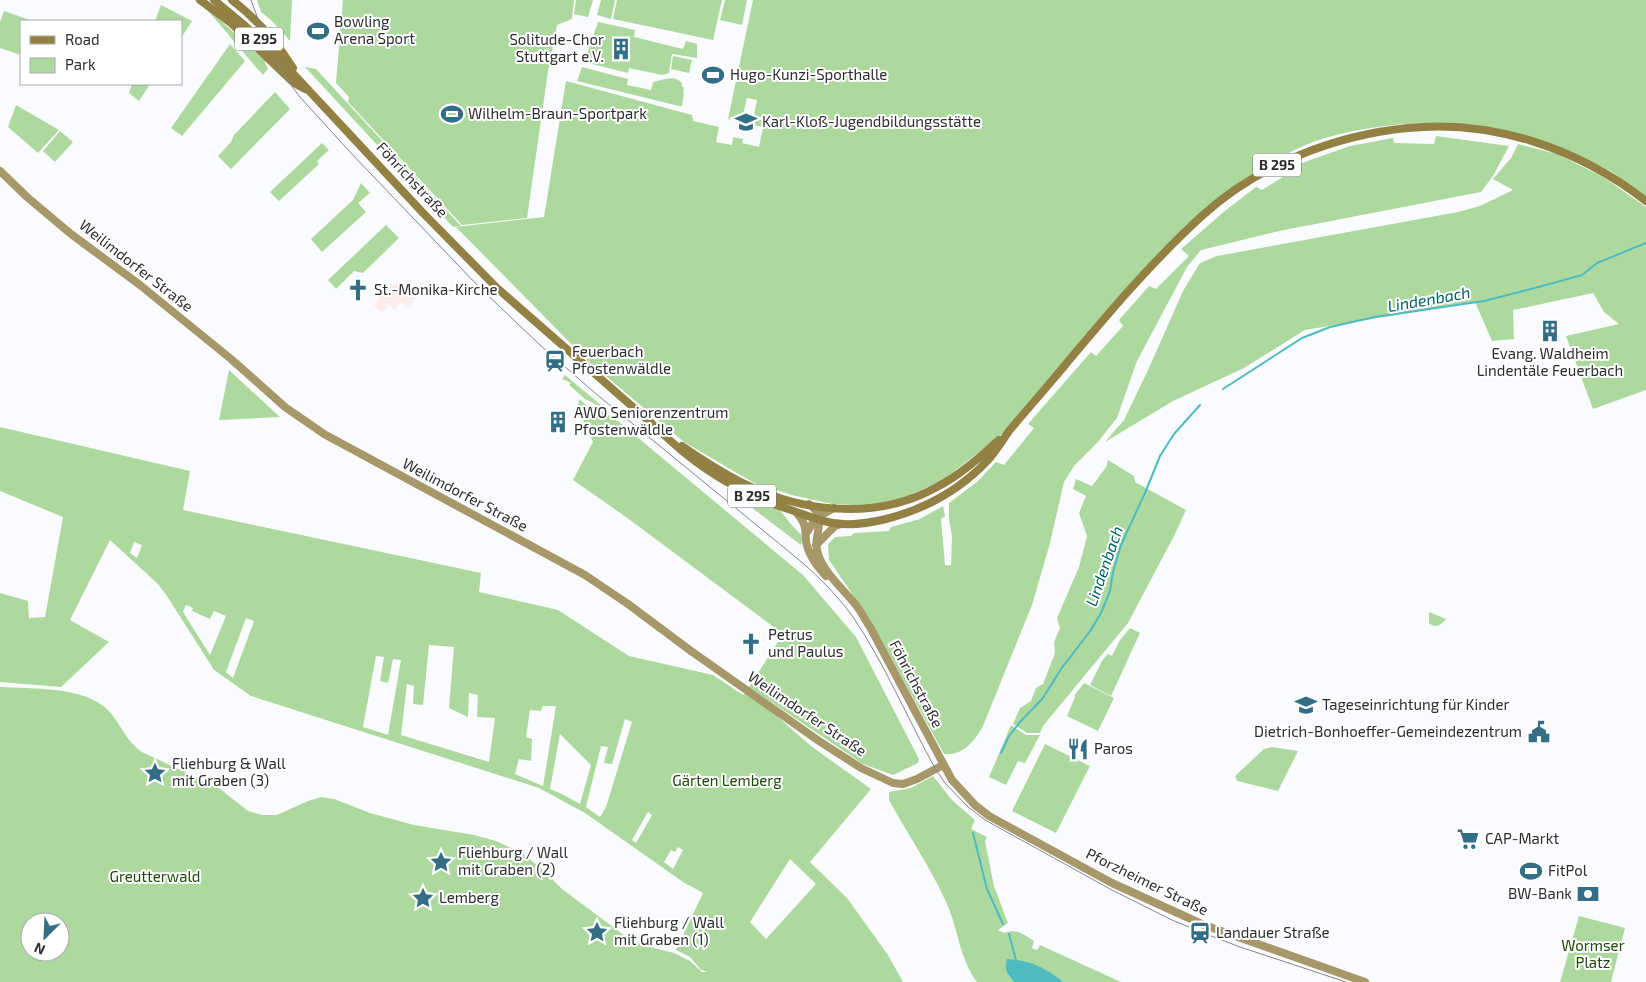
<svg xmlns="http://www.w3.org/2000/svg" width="1646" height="982" viewBox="0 0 1646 982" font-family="'Exo 2',sans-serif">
  <rect width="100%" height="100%" fill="#f9fbfe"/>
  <path fill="#fdede9" d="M396,282l19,17 -8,9 -6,-6 -7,8 -5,-5 -7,7 -8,-7 5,-6 -2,-2 13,-14 3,3z"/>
  <path fill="#add99f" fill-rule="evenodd" d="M257,0h35l-2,41 -19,-21 -10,-8z
    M343,0h231l-2,19 -15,6 -9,46 -21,147 -65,7 -114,-123 1,-5 -13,-14z
    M576,0h17l-5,17 -14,-3z
    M601,0h14l-4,19 -14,-4z
    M617,0h105l-9,40 -100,-21z
    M725,0h22l-5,25 -22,-5z
    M753,0h893v199c-12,-9 -23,-20 -36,-28 -31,-17 -62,-26 -96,-35 -12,-4 -25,-8 -37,-10 -49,-8 -130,0 -176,21 -36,16 -69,42 -101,67l-194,217 -63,49 -37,17 -35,9 -39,-2 -40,-9 -38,-12 -70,-41 -96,-81 -132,-134 88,-10 22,-136 126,34 1,6 26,6 -3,15 16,3 1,-8 10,2 -1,4 17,4 4,-20 -15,-3 1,-5h4l4,-19 -10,-2 -5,21 -7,2 -7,-2z
    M161,5l31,16 -11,17v-17h-26z
    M208,9l56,51 4,9 -5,6 -34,-39v-1l-22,-25z
    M4,11l29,10h-12v34l-21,-7v-26z
    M598,22l37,8 -1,7 49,12 3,-8 11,3v14l-25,-4 -3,19 -7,2 -33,-7 -1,5 -44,-11z
    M230,44l15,17 -63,75 -11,-8z
    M673,56l19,4 -3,13 -18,-4z
    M305,67l11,2 145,157 -8,1z
    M582,67l46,12 -1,6 24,5 2,-8c10,-2 21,-8 29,1v4h2l-1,6 1,1 -2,12h-3l-102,-25z
    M132,84h18l-11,17 -10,-8z
    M275,92l15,17 -59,60 -13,-13 13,-14 3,-7z
    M16,105l43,25 -21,23 -30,-26z
    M60,131l13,11 -18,20 -12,-11z
    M1436,136l73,10 -16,30 -12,16 -202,39 -78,19 -14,17 -50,94 -20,57 -20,25 -23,23 -10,16 -14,61 -18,62 -49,121c-8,15 -20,30 -39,28l-72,-131 -43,-63 -1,-16 7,-7 16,-1 3,-3 35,-2 2,-4 29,-8 23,-13 2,10 -4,3 4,46h6l1,-29 -3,-17v-16l28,-21 19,-20 8,3 30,-37 -6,-4 63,-72 5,4 27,-30 -4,-6 30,-34 7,3 33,-33 -8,-7 45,-39 30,-23 6,3 37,-23v-3l51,-18 43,-8 1,5 40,1z
    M322,143l7,7 -12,11 2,3 -40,37 -9,-9z
    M1518,144l39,10 46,23 43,30v183l-53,19 -27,-73 53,-12 -15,-12 -11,-19 -80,17 1,29 -22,2 -17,-39 -170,28 -61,38 -71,33 -68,41 19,-22 25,-52 34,-77 17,-28 17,-7 241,-44 22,-6 33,-16 -20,-11 18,-21z
    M361,183l9,10 -12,10 8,9 -44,40 -11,-13 42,-39z
    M386,225l13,13 -36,35 -9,-2 -18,18 -8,-9z
    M229,370l51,47 -61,3z
    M565,375l42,35 -22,-11 -16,-14 2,-2 -9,-4z
    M579,399l14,12 6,-2 20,13 184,153 53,62 63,122 -1,4 -25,12 -30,-11 -114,-77 34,-53 -157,-117 -53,-37 20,-38 -15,-33z
    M0,427l190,44 -7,39 298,63 -2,19 79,18 71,46 84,19 30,20 4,-5 64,56 60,43 -61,73 37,36 41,57 15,27h-903v-295c32,2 84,-1 108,23 13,14 17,30 34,42l77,36 29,23 14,4h15l31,-14 13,-4 13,2 36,14 44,12 60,10 22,6 26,12 21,17 19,19 67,50 17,7 28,7 16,8 12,11h5l-7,-3 -10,-12 -14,-7 27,-57 -20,-11 -98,-69 -46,-25 -288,-92 -37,-26 -47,-74 -9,-12 -48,-44 -40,80 39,22 -48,45 -61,-5v-89l28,8 1,17 16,-1 18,-100 -63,-26zM134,542l8,3 -5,13 -7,-5zM186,605l7,3 -1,3 18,8 4,-8 12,5 -16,39 -27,-43zM246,618l8,3 -21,57 -7,-6zM429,645l25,2 -5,61 19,9 1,-24 9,2 -1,22 18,1 -6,44 -88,-27 6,-51 7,2 -1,18 10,1zM376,656l8,1 -4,24 8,2 5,-24 8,1 -13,75 -25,-8zM543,706h13l-13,80 -28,-12 4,-15 12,2 1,-22 -6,-2 4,-27 11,1zM625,719l7,3 -26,85 -6,10 -14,-10 15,-61 7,1 -4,16 8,1zM560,734l31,31 -11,39 -18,-10 -12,-5zM648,812l4,3 -16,28 -4,-3zM678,847l5,3 -10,19 -9,-7 7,-12 4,2zM790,859l26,25 -50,55 -16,-17zM30,922h30v30h-30z
    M1108,460l26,16 1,6 51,28 -12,26 -46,87 -85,103 -3,7h-13l-14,-9 7,-16 11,-7 5,-13 7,-4 12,-31 -1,-11 6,-14 -3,-10 22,-51 8,-31 -8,-23 7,-17 -13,-7 3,-10 16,7 14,-19z
    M737,491l43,19 10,13 13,14 -2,8 -62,-47z
    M1429,612l17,7c-5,6 -10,10 -17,4z
    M1130,628l10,5 -29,63 -21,-11 12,-24 6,-7 4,2 8,-16z
    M1084,683l30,15 -16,33 -31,-15 8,-19 -1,-1z
    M1011,725l15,10h14l-15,28 -7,-2 -12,24 -17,-8z
    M1045,744l45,22 -34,67 -44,-22z
    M1272,747l26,4 -20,40 -41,-10 -2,-5 29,-27z
    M933,776l19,24 23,20 -4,9 16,8 -2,4 9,45 14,37 -10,7 6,3c12,-5 19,1 30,8l-2,7 5,2 3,-5 81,37h-58l-55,-7 6,7h-37c-17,-22 -19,-53 -30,-78 -16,-36 -39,-69 -58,-104v-8l22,-4z
    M1579,916l46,12 -14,54h-51z"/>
  <path fill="#4ebbc1" d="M1007,959c22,1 39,9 56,23h-49c-7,-8 -10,-13 -7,-23z"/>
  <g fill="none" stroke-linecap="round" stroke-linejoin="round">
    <path stroke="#4ebbc1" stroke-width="2" d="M1223,389l79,-51 28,-11 45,-10 109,-16 62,-16 36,-10 15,-12 49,-20
      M1001,753l8,-17 11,-14 23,-24 18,-29 30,-39 10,-17 9,-22 3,-19 8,-27 24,-52 15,-37 14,-22 26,-29
      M973,833l14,56 16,35
      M1009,934l7,26"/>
    <path stroke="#a79869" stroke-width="8" d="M0,171l27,26 44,37 69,51 91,74 54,48 39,27 261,141 43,29 63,47 128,90 42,27 32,15 10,1 14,-5 26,-14
      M809,504c21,15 2,31 9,50 6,19 25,35 37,50 6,7 10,16 15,23l82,153 23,25 14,11 123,67 92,42 161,57
      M796,512c15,17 6,21 12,37 4,11 11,19 18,27
      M807,532l9,-14 18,-10
      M816,545l19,-19 6,-2"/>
    <path stroke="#938144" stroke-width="8" d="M200,0l31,23 63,60 11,6
      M214,0l29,24 29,27 152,163 73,74 161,141c37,37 80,64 130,80 15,5 30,12 45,14 18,3 37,0 53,-4 39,-10 75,-30 102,-59 8,-9 14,-19 21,-29 15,-18 31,-36 46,-54 47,-56 94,-113 148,-162 55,-50 132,-80 205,-87 85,-9 171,21 238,73
      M232,0c25,19 44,41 61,68
      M682,446c22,15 45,30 69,41 57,26 128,32 184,1 24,-12 44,-30 64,-48"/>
    <path stroke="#848689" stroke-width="1" d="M251,0l18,49 15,26 15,21 51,56 129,135 61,58 55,48 203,166c20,17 39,36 55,58 32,47 54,101 82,151l10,15 22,23 18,14 127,70 60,30 29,12 39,15 106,35"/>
  </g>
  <defs>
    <g id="stadium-bare" transform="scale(1.725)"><path d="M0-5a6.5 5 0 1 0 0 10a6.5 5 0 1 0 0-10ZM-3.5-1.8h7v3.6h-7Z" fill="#336e86" stroke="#fff" stroke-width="2.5" paint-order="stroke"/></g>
    <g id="building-bare" transform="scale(1.725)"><path d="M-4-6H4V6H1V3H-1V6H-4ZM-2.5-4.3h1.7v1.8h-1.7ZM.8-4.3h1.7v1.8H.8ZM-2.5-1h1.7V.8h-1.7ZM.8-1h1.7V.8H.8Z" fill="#336e86" stroke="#fff" stroke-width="2.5" paint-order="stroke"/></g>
    <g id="university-bare" transform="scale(1.725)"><path d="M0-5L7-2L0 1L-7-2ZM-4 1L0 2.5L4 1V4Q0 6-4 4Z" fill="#336e86" stroke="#fff" stroke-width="2.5" paint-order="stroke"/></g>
    <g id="church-bare" transform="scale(1.725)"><path d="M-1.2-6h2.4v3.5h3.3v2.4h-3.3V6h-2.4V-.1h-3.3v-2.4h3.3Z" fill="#336e86" stroke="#fff" stroke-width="2.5" paint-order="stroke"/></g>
    <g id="station-bare" transform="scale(1.725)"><path d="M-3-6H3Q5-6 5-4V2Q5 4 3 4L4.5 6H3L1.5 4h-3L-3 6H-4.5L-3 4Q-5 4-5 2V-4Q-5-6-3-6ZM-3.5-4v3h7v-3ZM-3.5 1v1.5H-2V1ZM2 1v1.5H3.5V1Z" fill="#336e86" stroke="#fff" stroke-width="2.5" paint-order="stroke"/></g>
    <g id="school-bare" transform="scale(1.725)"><path d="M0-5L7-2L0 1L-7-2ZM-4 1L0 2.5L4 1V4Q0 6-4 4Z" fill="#336e86" stroke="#fff" stroke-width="2.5" paint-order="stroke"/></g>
    <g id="civic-bare" transform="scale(1.725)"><path d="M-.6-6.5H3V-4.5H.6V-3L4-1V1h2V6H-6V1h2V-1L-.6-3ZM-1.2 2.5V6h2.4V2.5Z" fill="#336e86" stroke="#fff" stroke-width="2.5" paint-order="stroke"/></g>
    <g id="restaurant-bare" transform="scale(1.725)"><path d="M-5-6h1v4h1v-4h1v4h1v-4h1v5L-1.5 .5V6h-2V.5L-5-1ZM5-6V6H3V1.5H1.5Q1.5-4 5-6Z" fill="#336e86" stroke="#fff" stroke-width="2.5" paint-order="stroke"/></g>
    <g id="sight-bare" transform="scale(1.725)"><path d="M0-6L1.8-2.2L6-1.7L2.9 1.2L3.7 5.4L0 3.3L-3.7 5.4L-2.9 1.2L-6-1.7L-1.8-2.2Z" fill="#336e86" stroke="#fff" stroke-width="2.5" paint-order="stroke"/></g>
    <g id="supermarket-bare" transform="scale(1.725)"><path d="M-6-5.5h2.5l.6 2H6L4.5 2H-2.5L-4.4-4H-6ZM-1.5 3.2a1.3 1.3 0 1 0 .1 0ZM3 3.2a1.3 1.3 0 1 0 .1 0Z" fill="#336e86" stroke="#fff" stroke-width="2.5" paint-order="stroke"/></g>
    <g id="bank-bare" transform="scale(1.725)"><path d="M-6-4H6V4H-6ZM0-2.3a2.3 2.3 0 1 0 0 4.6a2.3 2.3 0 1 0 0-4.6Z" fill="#336e86" stroke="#fff" stroke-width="2.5" paint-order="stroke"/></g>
  </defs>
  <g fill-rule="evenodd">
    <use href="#stadium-bare" x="318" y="31"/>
    <use href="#building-bare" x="621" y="49"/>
    <use href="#stadium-bare" x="713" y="75"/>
    <use href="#stadium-bare" x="452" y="114"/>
    <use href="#university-bare" x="746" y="122"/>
    <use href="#church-bare" x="358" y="290"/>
    <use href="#building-bare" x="1550" y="331"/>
    <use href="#station-bare" x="555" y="361"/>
    <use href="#building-bare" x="558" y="422"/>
    <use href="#church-bare" x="751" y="644"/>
    <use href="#school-bare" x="1306" y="705"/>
    <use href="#civic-bare" x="1539" y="732"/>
    <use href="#restaurant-bare" x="1078" y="749"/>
    <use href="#sight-bare" x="155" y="773"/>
    <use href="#supermarket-bare" x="1468" y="839"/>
    <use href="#sight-bare" x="441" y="862"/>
    <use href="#stadium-bare" x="1531" y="871"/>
    <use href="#bank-bare" x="1588" y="894"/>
    <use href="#sight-bare" x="423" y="898"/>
    <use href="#sight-bare" x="597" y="932"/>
    <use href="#station-bare" x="1200" y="933"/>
  </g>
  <g text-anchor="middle" stroke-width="4" stroke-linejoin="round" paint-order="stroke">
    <g fill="#fff" stroke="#6b6c6e" stroke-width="1">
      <rect x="235" y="27.5" width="48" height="23" rx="4"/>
      <rect x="1253" y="153.5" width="48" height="23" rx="4"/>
      <rect x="728" y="484.5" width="48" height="23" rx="4"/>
    </g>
    <g font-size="14" font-weight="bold" fill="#2b2d30">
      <text x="259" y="44">B 295</text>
      <text x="1277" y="170">B 295</text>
      <text x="752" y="501">B 295</text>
    </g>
    <g font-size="15" fill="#2b2d30" stroke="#fff" text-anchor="start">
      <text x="334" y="27">Bowling<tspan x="334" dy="17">Arena Sport</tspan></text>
      <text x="604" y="45" text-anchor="end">Solitude-Chor<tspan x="604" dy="17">Stuttgart e.V.</tspan></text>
      <text x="730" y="80">Hugo-Kunzi-Sporthalle</text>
      <text x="468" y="119">Wilhelm-Braun-Sportpark</text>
      <text x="762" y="127">Karl-Kloß-Jugendbildungsstätte</text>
      <text x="374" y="295">St.-Monika-Kirche</text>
      <text x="572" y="357">Feuerbach<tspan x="572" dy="17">Pfostenwäldle</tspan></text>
      <text x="1550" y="359" text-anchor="middle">Evang. Waldheim<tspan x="1550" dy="17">Lindentäle Feuerbach</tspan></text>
      <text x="574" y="418">AWO Seniorenzentrum<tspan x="574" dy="17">Pfostenwäldle</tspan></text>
      <text x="768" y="640">Petrus<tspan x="768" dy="17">und Paulus</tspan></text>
      <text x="1322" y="710">Tageseinrichtung für Kinder</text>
      <text x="1522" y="737" text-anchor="end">Dietrich-Bonhoeffer-Gemeindezentrum</text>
      <text x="1094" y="754">Paros</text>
      <text x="172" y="769">Fliehburg &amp; Wall<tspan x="172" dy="17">mit Graben (3)</tspan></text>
      <text x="1485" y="844">CAP-Markt</text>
      <text x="458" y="858">Fliehburg / Wall<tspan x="458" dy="17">mit Graben (2)</tspan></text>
      <text x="1548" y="876">FitPol</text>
      <text x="1572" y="899" text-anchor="end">BW-Bank</text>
      <text x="439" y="903">Lemberg</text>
      <text x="614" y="928">Fliehburg / Wall<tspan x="614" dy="17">mit Graben (1)</tspan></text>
      <text x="1216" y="938">Landauer Straße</text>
    </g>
    <g font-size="15" fill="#2b2d30" stroke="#fff">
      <text transform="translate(412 180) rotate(47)" y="5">Föhrichstraße</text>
      <text transform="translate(136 266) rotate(38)" y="5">Weilimdorfer Straße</text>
      <text transform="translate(465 495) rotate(28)" y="5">Weilimdorfer Straße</text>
      <text transform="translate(916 684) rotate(62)" y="5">Föhrichstraße</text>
      <text transform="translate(807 714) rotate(34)" y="5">Weilimdorfer Straße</text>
      <text transform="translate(1147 882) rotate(26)" y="5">Pforzheimer Straße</text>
    </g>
    <g font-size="15" fill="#1d4808" stroke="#fff">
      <text x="727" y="786">Gärten Lemberg</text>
      <text x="155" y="882">Greutterwald</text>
      <text x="1593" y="951">Wormser<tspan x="1593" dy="17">Platz</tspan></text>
    </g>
    <g font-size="16" font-style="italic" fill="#006267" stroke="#fff">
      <text transform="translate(1429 299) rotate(-10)" y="6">Lindenbach</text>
      <text transform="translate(1104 566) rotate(-71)" y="6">Lindenbach</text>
    </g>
  </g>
  <rect x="20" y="20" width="162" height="65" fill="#ffffff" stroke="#aaabac"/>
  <rect x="30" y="36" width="25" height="8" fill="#938144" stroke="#aaabac"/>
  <text x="65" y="45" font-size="15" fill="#2b2d30">Road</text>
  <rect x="30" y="58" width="25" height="15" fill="#add99f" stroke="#aaabac"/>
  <text x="65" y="70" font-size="15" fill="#2b2d30">Park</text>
  <g transform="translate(45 937) rotate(204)"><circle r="24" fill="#ffffff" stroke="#aaabac"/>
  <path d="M0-4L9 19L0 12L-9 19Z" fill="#336e86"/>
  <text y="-8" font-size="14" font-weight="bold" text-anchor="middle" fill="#2b2d30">N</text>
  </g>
</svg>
